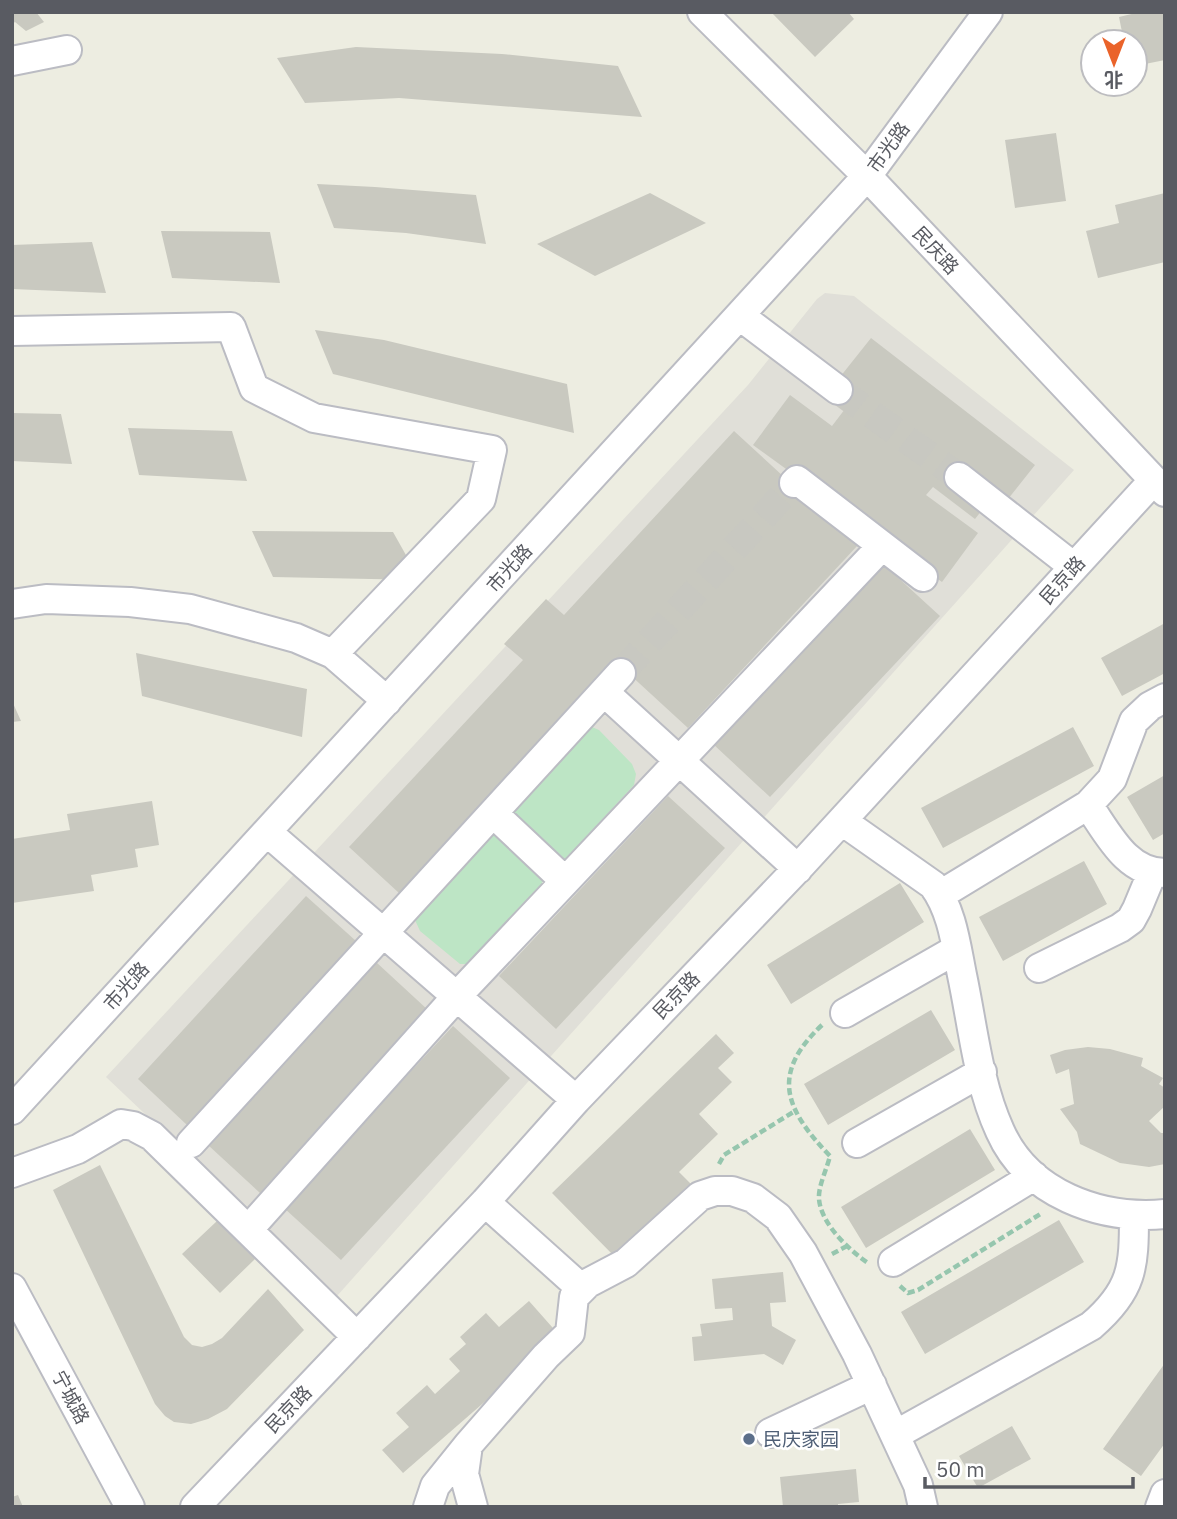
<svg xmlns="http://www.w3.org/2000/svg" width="1177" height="1519" viewBox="0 0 1177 1519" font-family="'IBM Plex Sans','Noto Sans SC',sans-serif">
  <rect width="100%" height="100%" fill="#edede1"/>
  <path fill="#e0dfd8" d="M825,293l29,3 220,174 -737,826 -231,-219 642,-692 69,-86z"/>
  <path fill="#bde5c5" d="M592,727l7,3 33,34 4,10 -2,11 -62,67 -7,7h-9l-38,-36 -5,-11 4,-8 67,-73z
    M496,833l47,39v9l-3,6 -62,69 -11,8h-7l-40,-33 -5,-11 5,-11 67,-71z"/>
  <path fill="#c9c9c0" d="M12,12h24l8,10 -18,9 -11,-9 -3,2z
    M771,12h77l6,7 -39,38z
    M1140,12h25v48l-30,6v-24h-11l-5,-25z
    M356,47l146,7 116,12 24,51 -243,-19 -94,5 -28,-45z
    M1056,133l10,68 -51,7 -10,-68z
    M317,184l58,3 101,8 10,49 -80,-11 -72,-5z
    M650,193l56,30 -111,53 -58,-32z
    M1165,193v69l-67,16 -12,-47 33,-8 -4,-18z
    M161,231l109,1 10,51 -108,-5z
    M92,242l14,51 -94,-4v-44z
    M315,330l69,10 183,44 7,49 -241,-59z
    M871,338l164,127 -31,39 -54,-41 -8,9 44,33 -11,14 -42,-32 -7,8 52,38 -36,49 -189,-137 37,-50 42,31 26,-34 -18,-15z
    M12,413l49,1 11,50 -60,-3z
    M128,428l104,3 15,50 -108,-6z
    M734,431l124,114 -170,183 -73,-67 -216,232 -50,-46 174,-187 -19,-16 42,-45 18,16z
    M252,531l141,1 27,48 -147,-3z
    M882,563l58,53 -170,181 -57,-53z
    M1165,623v50l-43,23 -21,-38z
    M136,653l171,36 -5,48 -160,-41z
    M12,701l9,20 -9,1z
    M1073,727l21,39 -151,82 -22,-40z
    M1165,775v58l-12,7 -26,-43z
    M668,796l57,52 -169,181 -57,-53z
    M152,801l7,44 -24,4 3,18 -47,8 3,16 -82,12v-64l58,-9 -3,-16z
    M1084,861l23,43 -104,57 -24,-44z
    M900,883l24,39 -133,82 -24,-39z
    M306,896l50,45 -169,184 -49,-46z
    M376,962l52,48 -168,183 -52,-48z
    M931,1010l24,40 -127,75 -24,-41z
    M453,1026l57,52 -169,182 -57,-52z
    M716,1034l18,19 -16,15 14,14 -33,32 19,20 -39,38 12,12 -75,74 -64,-65z
    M1088,1047l22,2 33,9 -2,8 22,12 -4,6 6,4v18l-16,15 12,12h4v31l-16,3 -29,-4 -40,-19 -3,-12 -17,-23 14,-5 -5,-35 -13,5 -6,-19 15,-5z
    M970,1129l25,41 -129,78 -25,-41z
    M100,1165l84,172 8,8 10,2 10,-3 10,-6 46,-49 36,41 -77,79 -19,10 -17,5 -17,-2 -9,-6 -10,-12 -102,-214z
    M1059,1220l25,42 -159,92 -24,-42z
    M217,1221l38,38 -35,34 -38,-39z
    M783,1272l3,30 -16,1 2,23 24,14 -13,25 -19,-11 -70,7 -2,-24 10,-1 -2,-12 33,-4 -1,-12 -17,1 -3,-30z
    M529,1301l31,35 -157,137 -21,-23 27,-23 -13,-14 31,-28 8,9 25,-23 -11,-12 17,-15 -6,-7 26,-24 13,14z
    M1165,1363v80l-24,33 -38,-27z
    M1012,1426l19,33 -53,29 -19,-32z
    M856,1469l3,33 -21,2v3h-55l-3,-30z
    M18,1495l5,12h-11v-10z"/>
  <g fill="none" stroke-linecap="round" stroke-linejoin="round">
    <path stroke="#c8c8c1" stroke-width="28" stroke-dasharray="28 14" stroke-linecap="butt" d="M838,390l121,87
      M621,673l173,-190"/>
    <g stroke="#bbbcc3" stroke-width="32">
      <path id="minor" d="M702,12l165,164 298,316
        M12,61l55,-11
        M740,316l98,74
        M12,331l219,-4 23,61 60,30 178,32 -11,49 -148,155
        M959,477l115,90
        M794,483l3,-3 126,97
        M12,604l34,-5 84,3 60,7 106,29 37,16 54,47
        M604,692l194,177
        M1088,805c20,28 38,68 77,68
        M493,813l72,68
        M842,821l91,64c19,25 23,60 29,90 11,52 16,108 38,156 28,63 100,89 165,83
        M267,832l309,268
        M940,895l148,-90 24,-26 22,-58 16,-15 15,-8
        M1039,968l81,-40 11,-8 6,-11 15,-36
        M845,1013l112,-64
        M12,1110l855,-934 121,-164
        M191,1143l430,-470
        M857,1143l125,-71
        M12,1173l66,-24 43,-25 12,2 19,10 205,201
        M485,1202l97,87
        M248,1230l209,-234 425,-450
        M893,1262l141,-86
        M12,1288l118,219
        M770,1433l102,-48
        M895,1435l196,-109c42,-36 43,-59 43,-111
        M195,1507l290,-305 91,-102 226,-236 351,-383
        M428,1507l7,-21 33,-41
        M473,1507l-9,-33 4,-29 78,-89 24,-23 4,-36 14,-14 38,-20 74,-67 15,-5h17l21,7 25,19 25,36 54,101 61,131 5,22
        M1160,1507l5,-13"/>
    </g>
    <path stroke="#96c6ae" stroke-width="4.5" stroke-dasharray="7 3.5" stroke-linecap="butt" d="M822,1025c-53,50 -36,85 8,131 -3,13 -12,30 -11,43 2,25 30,51 49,64
      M719,1164l5,-9 71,-44
      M832,1254l15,-8
      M900,1286l8,7 10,-3 124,-77"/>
    <use href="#minor" stroke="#fff" stroke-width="28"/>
  </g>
  <circle fill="#5c6f8a" stroke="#fff" stroke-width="2.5" cx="749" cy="1439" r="7"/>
  <g text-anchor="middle" stroke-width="5" stroke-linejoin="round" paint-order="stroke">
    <g font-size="19" fill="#595b62" stroke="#fff">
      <text transform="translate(888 147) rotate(-54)" y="7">市光路</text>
      <text transform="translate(936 250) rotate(47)" y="7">民庆路</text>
      <text transform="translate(509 568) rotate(-48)" y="7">市光路</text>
      <text transform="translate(1062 580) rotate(-48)" y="7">民京路</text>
      <text transform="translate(126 986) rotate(-48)" y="7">市光路</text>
      <text transform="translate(676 995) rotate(-46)" y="7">民京路</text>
      <text transform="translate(71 1397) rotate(62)" y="7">宁城路</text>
      <text transform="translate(288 1409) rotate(-46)" y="7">民京路</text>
    </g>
    <g font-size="19" fill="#4e5e75" stroke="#fff" text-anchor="start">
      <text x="763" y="1446">民庆家园</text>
    </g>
  </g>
  <rect width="1177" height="1519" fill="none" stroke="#595b62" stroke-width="28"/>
  <g transform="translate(1114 63) rotate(180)"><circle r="33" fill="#ffffff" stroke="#bdbdc0" stroke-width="2"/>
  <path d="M0-5L12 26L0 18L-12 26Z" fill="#ea632a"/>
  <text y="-10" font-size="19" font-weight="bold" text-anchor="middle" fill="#595b62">北</text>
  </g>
  <path d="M925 1477v10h208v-10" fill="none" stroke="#595b62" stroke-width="3.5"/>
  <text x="936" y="1477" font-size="21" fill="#595b62" stroke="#ffffff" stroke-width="5" paint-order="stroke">50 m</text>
</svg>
